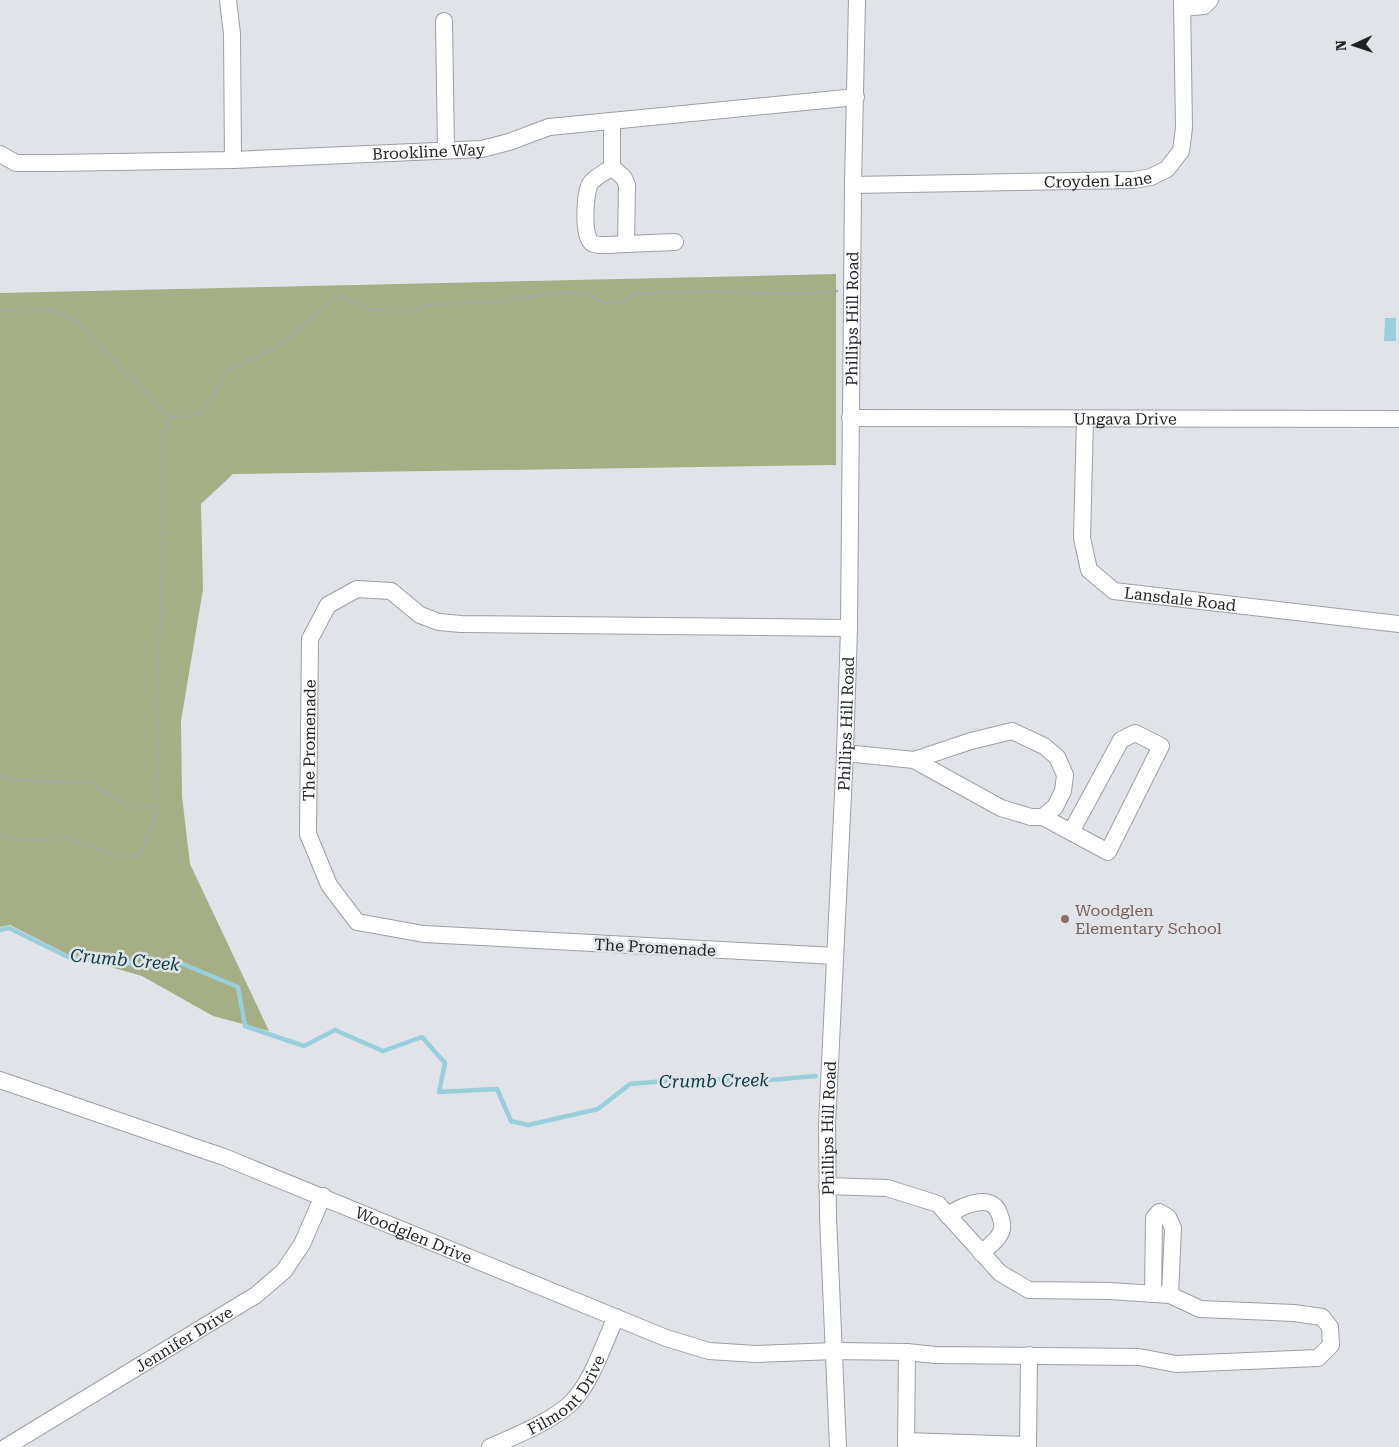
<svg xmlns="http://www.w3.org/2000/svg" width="1399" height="1447" viewBox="0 0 1399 1447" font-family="'Roboto Serif',serif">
  <rect width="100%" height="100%" fill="#e0e4e9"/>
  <path fill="#a5ae85" d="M836,274v191l-603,9 -32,30 2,85 -22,132 1,75 8,68 79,167 -56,-15 -71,-40 -73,-21 -59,-30 -10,2v-634z"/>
  <path fill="#99cfda" d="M1385,318h11v23h-12z"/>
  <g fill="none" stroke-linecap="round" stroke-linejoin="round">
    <path stroke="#99cfda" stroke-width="4.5" d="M0,930l9,-2 59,29 74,8 36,-3 60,25 7,39 59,20 31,-16 48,21 39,-14 23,26 -6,29 58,-3 14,32 17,4 70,-16 32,-25 71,-6 48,4 67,-6"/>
    <g stroke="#9b9fa4" stroke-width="18">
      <g id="minor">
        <path d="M228,0l4,34 1,126"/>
        <path d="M1183,8l21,-2 6,-6"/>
        <path d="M444,21l2,129"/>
        <path id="s1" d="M0,154l16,9h39l178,-3 249,-11 27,-7 40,-15 307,-30"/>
        <path d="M612,167c-6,5 -18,10 -22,17 -5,9 -8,53 2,59 6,4 26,1 34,1l1,-59 -3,-7 -12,-11v-46"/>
        <path id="s2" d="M853,185l281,-5 17,-3 16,-8 14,-18 3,-23 -2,-128"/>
        <path d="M626,244l49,-2"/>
        <path id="s3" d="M850,418l549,1"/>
        <path id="s4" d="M1085,420l-3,118 7,32 25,21 285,33"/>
        <path d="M845,753l69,7 87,48 30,9h12l12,-10 8,-16 2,-16 -8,-18 -13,-11 -32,-15 -41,10 -57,19"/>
        <path d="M1043,817l65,35 53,-106 -26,-13 -14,7 -50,92"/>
        <path id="s5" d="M835,956l-411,-22 -67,-12 -28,-37 -21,-51 2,-195 18,-34 29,-16 34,2 29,24 19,7 22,2 388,4"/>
        <path id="s6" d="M0,1080l224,77 442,181 43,13 47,3 79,-3 72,1 28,3 204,2 37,7 142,-6 13,-13 -1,-18 -8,-10 -28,-4 -94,-4 -30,-14 -60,-4 -81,-1 -29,-17 -62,-69 -51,-16 -60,-2"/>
        <path d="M948,1216c12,-10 44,-24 51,-3 2,5 4,11 3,16 -2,10 -14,18 -21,24"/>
        <path d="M1153,1294l1,-76 5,-6 9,5 5,11 -3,67"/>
        <path d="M906,1441l122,4"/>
        <path id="s7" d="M6,1447l250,-152 28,-24 18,-27 21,-48"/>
        <path id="s8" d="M490,1447c25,-11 63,-26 82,-45 21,-22 31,-57 44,-85"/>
        <path id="s9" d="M838,1447l-10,-230 -1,-92 18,-372 4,-125 4,-443 4,-185"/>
        <path d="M906,1447l1,-95"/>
        <path d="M1028,1447l1,-92"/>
      </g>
    </g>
    <path stroke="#a6a9ad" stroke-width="2.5" stroke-dasharray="4 2.5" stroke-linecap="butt" d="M0,311l46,-1 26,7 98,100 28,-2 15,-17 14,-27 51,-25 60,-50 32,13 36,3 26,-8 63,-2 69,-10 23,2 18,9 18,-2 17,-8 72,-2 83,3 43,-3
      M0,777l17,3 75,3 22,15 20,9h22
      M0,835l26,6 39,-3 55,18 20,-1 13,-27 3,-21 2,-43 -1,-65 6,-127v-104l2,-32 5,-19"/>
    <use href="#minor" stroke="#fff" stroke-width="16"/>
  </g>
  <circle fill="#8d6e63" stroke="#e0e4e9" stroke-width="2" cx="1065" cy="919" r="5"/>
  <g text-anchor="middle" stroke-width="5" stroke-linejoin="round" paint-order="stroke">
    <g font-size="16" fill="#1f2022" stroke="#e0e4e9">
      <text dy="6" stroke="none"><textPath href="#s1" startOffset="431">Brookline Way</textPath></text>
      <text dy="6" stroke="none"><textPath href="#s2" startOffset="245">Croyden Lane</textPath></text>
      <text dy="6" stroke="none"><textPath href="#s9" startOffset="1129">Phillips Hill Road</textPath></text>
      <text dy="6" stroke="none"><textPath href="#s3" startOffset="275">Ungava Drive</textPath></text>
      <text dy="6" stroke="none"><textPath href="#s4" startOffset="250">Lansdale Road</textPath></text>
      <text dy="6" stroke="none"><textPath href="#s9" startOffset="724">Phillips Hill Road</textPath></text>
      <text dy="6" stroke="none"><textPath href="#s5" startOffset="675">The Promenade</textPath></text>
      <text transform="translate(655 947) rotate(3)" y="6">The Promenade</text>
      <text dy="6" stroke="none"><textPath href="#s9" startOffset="319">Phillips Hill Road</textPath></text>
      <text dy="6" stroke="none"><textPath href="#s6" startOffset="442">Woodglen Drive</textPath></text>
      <text dy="6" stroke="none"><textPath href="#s7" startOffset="208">Jennifer Drive</textPath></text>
      <text dy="6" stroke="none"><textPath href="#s8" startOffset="95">Filmont Drive</textPath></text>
    </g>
    <g font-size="16" fill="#785e54" stroke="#e0e4e9" text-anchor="start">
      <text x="1075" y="916">Woodglen<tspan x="1075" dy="18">Elementary School</tspan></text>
    </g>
    <g font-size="18" font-style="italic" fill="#073b43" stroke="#e0e4e9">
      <text transform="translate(125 960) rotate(5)" y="6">Crumb Creek</text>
      <text transform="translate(714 1081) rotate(-1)" y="6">Crumb Creek</text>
    </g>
  </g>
  <g transform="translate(1354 45) rotate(267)" stroke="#e0e4e9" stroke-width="4" paint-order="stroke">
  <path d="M0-4L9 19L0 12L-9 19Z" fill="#1f2022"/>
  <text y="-8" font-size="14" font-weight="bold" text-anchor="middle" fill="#1f2022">N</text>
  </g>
</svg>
